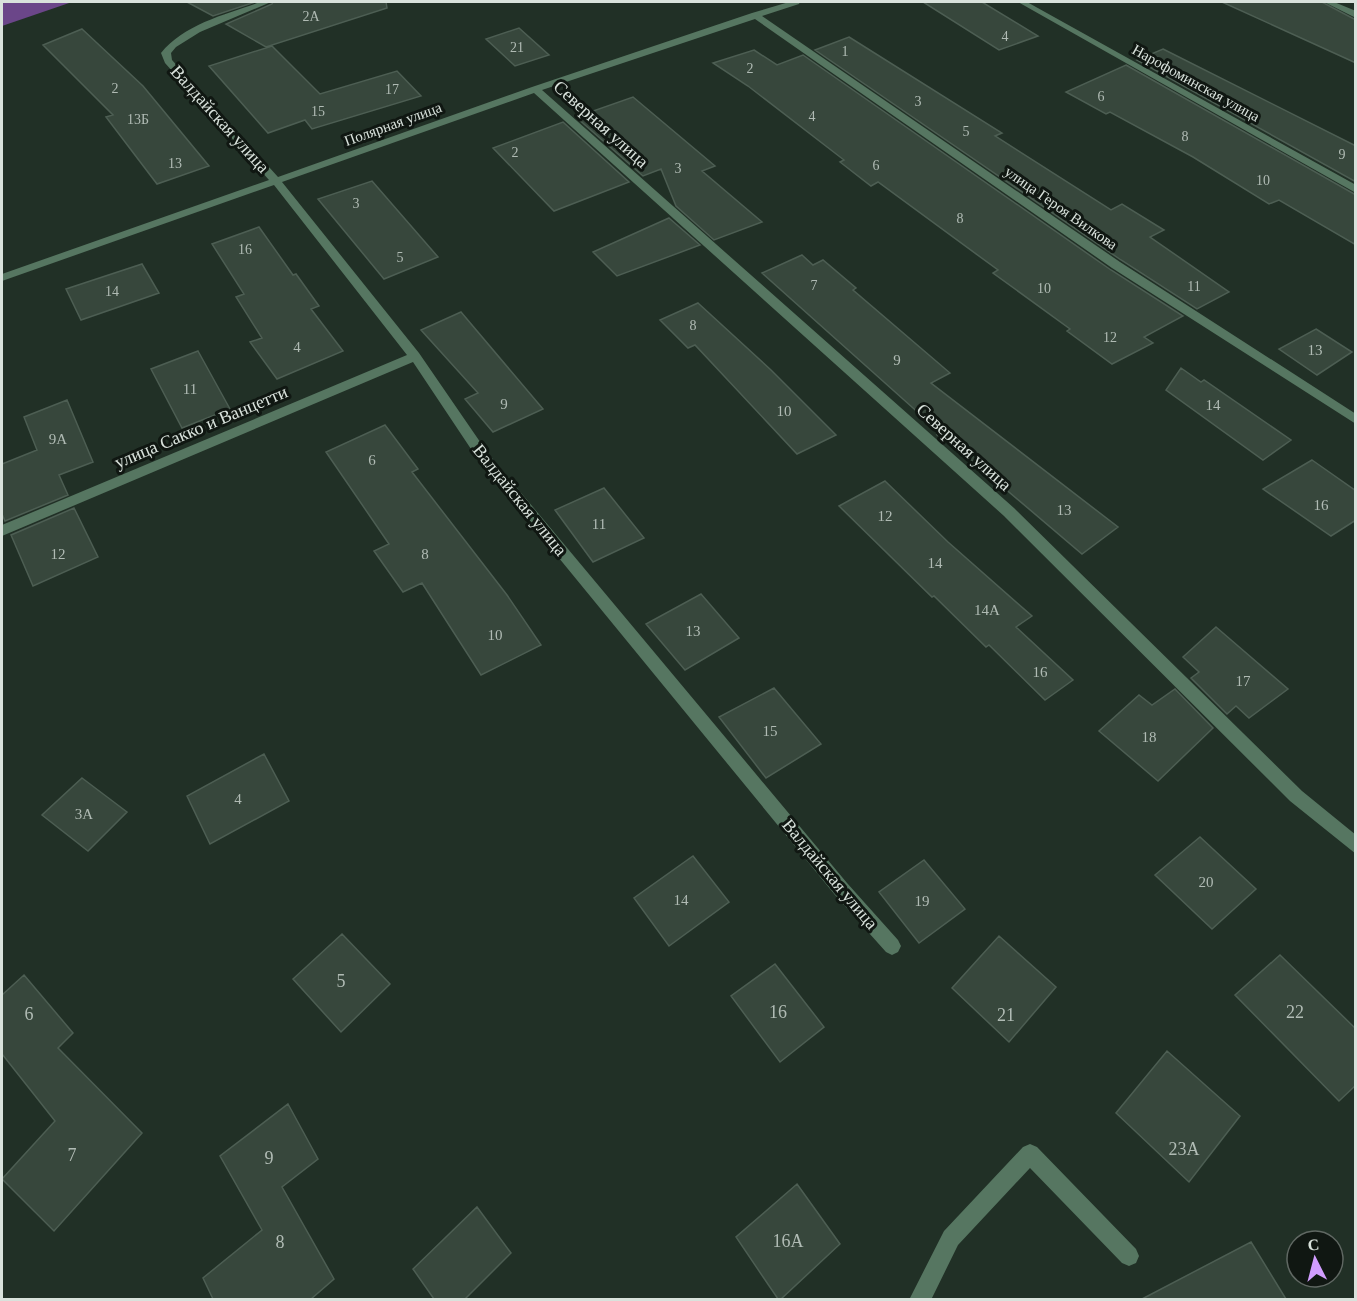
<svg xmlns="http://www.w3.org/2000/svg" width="1357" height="1301" viewBox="0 0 1357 1301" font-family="'Times New Roman',serif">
  <rect width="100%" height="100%" fill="#213026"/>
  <path fill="#6b4689" d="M2,2h70l-70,24z"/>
  <path fill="#37473c" stroke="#4d5e53" stroke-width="1.5" d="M187,2h68l-42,14z
    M273,2h113l1,6 -121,39 -40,-23 46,-20z
    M923,2h59l56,34 -39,14z
    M1222,2h100l34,18v43z
    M519,28l30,27 -34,11 -29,-27z
    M82,29l61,57 66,80 -52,18 -51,-67 7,-2 -70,-70z
    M849,37l153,96 -7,3 116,74 11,-6 42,26 -14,7 79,55 -32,17 -76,-49 -306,-210z
    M272,46l48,48 77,-23 24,25 -109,33 -7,-9 -37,13 -59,-67z
    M1163,49l193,97v36l-219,-122z
    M754,50l23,15 26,-10 308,215 72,46 -39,21 9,6 -41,21 -45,-33 3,-2 -77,-56 5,-3 -120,-88 -7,4 -31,-24 4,-2 -96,-74 -35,-23z
    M1126,65l230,130v50l-77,-45 -10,4 -76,-47 -83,-45 -4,2 -40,-22z
    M633,97l82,69 -13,5 60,51 -48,18 -38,-34 -15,-37 -18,7 -67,-59z
    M563,122l66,60 -75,29 -61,-63z
    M372,181l66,76 -54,22 -66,-80z
    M669,218l31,27 -83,31 -24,-24z
    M259,227l34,48 3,-1 23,32 -8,3 32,42 -66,28 -27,-37 12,-4 -26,-41 8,-3 -32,-50z
    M802,255l11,10 10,-5 33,28 -3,2 97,83 -19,10 187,144 -36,27 -106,-90 -39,-29 4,-2 -179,-160z
    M142,264l17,29 -78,27 -15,-31z
    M698,303l73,67 65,65 -39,19 -102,-109 -7,3 -28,-28z
    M461,312l82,97 -50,23 -28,-33 13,-6 -57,-63z
    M1316,329l36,23 -35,23 -38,-26z
    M198,351l32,58 -48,19 -31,-59z
    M1181,368l20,14 3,-2 87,60 -28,20 -97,-70z
    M67,400l26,62 -34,13 9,20 -63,26 -3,-7v-50l35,-14 -13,-33z
    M385,425l33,44 -6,3 95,123 34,50 -60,30 -59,-92 -19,9 -29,-41 15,-7 -63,-92z
    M1312,460l44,31v29l-25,16 -68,-47z
    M885,481l63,61 84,74 -16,11 57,53 -28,20 -56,-55 -3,2 -52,-51 -2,1 -93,-91z
    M604,488l40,50 -51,24 -38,-52z
    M74,508l24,49 -65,29 -22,-51z
    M701,594l38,44 -54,32 -39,-46z
    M1216,627l72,62 -39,29 -13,-12 -9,8 -36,-36 8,-6 -16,-15z
    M774,688l47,56 -55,34 -47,-61z
    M1175,689l38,39 -55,53 -59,-50 40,-36 13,10z
    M264,754l25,47 -79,43 -23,-48z
    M82,778l45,34 -39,39 -46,-36z
    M1200,837l56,52 -44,40 -57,-54z
    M693,856l36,46 -60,44 -35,-48z
    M924,860l41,49 -46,34 -40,-51z
    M342,934l48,50 -49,48 -48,-53z
    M999,936l57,51 -47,55 -57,-54z
    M1280,955l76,74v56l-17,16 -104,-106z
    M775,964l49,63 -44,35 -49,-66z
    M24,975l49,58 -15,15 84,85 -88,98 -52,-52 53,-58 -53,-67v-59z
    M1167,1051l73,65 -51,66 -73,-69z
    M288,1104l30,55 -36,28 52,92 -23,20h-98l-10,-21 59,-48 -42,-74z
    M797,1184l43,60 -59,55h-3l-42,-62z
    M477,1207l34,46 -46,46h-31l-21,-30z
    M1251,1242l35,57h-144z"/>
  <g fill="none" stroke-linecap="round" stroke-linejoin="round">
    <path fill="#567661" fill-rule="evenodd" d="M260,2h11l-71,30 -24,15 -5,6 1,7 106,117 254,-90 220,-74 37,-11h11l-1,2 -37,12 358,246 236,152v10l-244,-156 -357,-249 -213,71 472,418 288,283 54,44v19l-66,-53 -286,-285 -470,-423 -252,89 137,171 68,99 360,431 51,57 3,6 -3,6 -6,3 -6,-3 -51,-57 -358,-437 -64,-96 -411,174v-11l405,-170 -133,-170 -272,96v-7l267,-94 -104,-117 -4,-10c23,-29 66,-39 99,-51z
      M1018,2h9l329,183v8z
      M1324,2h10l22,9v7z
      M1030,1144l7,3 99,102 3,7 -3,7 -7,3 -7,-3 -92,-95 -72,77 -27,55h-22l35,-69 79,-84z"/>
  </g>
  <g text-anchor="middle" stroke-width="6" stroke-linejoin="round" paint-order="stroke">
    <g font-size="14" fill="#b0bbb4">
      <text x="311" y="21">2А</text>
      <text x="1005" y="41">4</text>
      <text x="517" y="52">21</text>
      <text x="845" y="56">1</text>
      <text x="750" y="73">2</text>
      <text x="115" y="93">2</text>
      <text x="392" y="94">17</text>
      <text x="1101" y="101">6</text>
      <text x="918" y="106">3</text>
      <text x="318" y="116">15</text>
      <text x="812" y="121">4</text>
      <text x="138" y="124">13Б</text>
      <text x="966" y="136">5</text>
      <text x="1185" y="141">8</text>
      <text x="515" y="157">2</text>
      <text x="1342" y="159">9</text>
      <text x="175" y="168">13</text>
      <text x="876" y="170">6</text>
      <text x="678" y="173">3</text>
      <text x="1263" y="185">10</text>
      <text x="356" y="208">3</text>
      <text x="960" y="223">8</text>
      <text x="245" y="254">16</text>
      <text x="400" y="262">5</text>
      <text x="814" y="290">7</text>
      <text x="1194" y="291">11</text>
      <text x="1044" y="293">10</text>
      <text x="112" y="296">14</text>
      <text x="693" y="330">8</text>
      <text x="1110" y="342">12</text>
    </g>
    <g font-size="15" fill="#d9e2dc" stroke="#101712">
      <text transform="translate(1196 83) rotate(29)" y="5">Нарофоминская улица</text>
      <text transform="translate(393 124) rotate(-20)" y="5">Полярная улица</text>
      <text transform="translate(1061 208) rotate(35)" y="5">улица Героя Вилкова</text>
    </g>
    <g font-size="15" fill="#b0bbb4">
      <text x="297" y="352">4</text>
      <text x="1315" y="355">13</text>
      <text x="897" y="365">9</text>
      <text x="190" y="394">11</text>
      <text x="504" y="409">9</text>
      <text x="1213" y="410">14</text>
      <text x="784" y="416">10</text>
      <text x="58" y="444">9А</text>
      <text x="372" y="465">6</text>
      <text x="1321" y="510">16</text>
      <text x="1064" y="515">13</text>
      <text x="885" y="521">12</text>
      <text x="599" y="529">11</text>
      <text x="58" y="559">12</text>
      <text x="425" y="559">8</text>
      <text x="935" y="568">14</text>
      <text x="987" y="615">14А</text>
      <text x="693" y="636">13</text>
      <text x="495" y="640">10</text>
      <text x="1040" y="677">16</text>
      <text x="1243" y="686">17</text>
      <text x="770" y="736">15</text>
      <text x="1149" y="742">18</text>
      <text x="238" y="804">4</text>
      <text x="84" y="819">3А</text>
      <text x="1206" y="887">20</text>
      <text x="681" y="905">14</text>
      <text x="922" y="906">19</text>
    </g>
    <g font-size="18" fill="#d9e2dc" stroke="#101712">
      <text transform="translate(220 119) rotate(48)" y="6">Валдайская улица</text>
      <text transform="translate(601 124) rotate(42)" y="6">Северная улица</text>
      <text transform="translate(201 427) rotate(-23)" y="6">улица Сакко и Ванцетти</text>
      <text transform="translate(964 447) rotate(42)" y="6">Северная улица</text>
      <text transform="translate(520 500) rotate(51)" y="6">Валдайская улица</text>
      <text transform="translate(830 874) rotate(50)" y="6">Валдайская улица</text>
    </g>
    <g font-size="18" fill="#b0bbb4">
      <text x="341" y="987">5</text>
      <text x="778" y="1018">16</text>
      <text x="1295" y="1018">22</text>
      <text x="29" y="1020">6</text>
      <text x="1006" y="1021">21</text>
      <text x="1184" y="1155">23А</text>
      <text x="72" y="1161">7</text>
      <text x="269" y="1164">9</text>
      <text x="788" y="1247">16А</text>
      <text x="280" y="1248">8</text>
    </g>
  </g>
  <rect width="1357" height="1301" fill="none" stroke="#d9e2dc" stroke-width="6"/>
  <g transform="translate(1315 1259) rotate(354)"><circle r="28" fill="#101712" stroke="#606863" stroke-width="1.5"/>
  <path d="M0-4.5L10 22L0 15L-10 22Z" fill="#d19dfe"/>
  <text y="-9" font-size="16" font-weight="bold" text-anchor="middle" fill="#d9e2dc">С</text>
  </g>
</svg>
